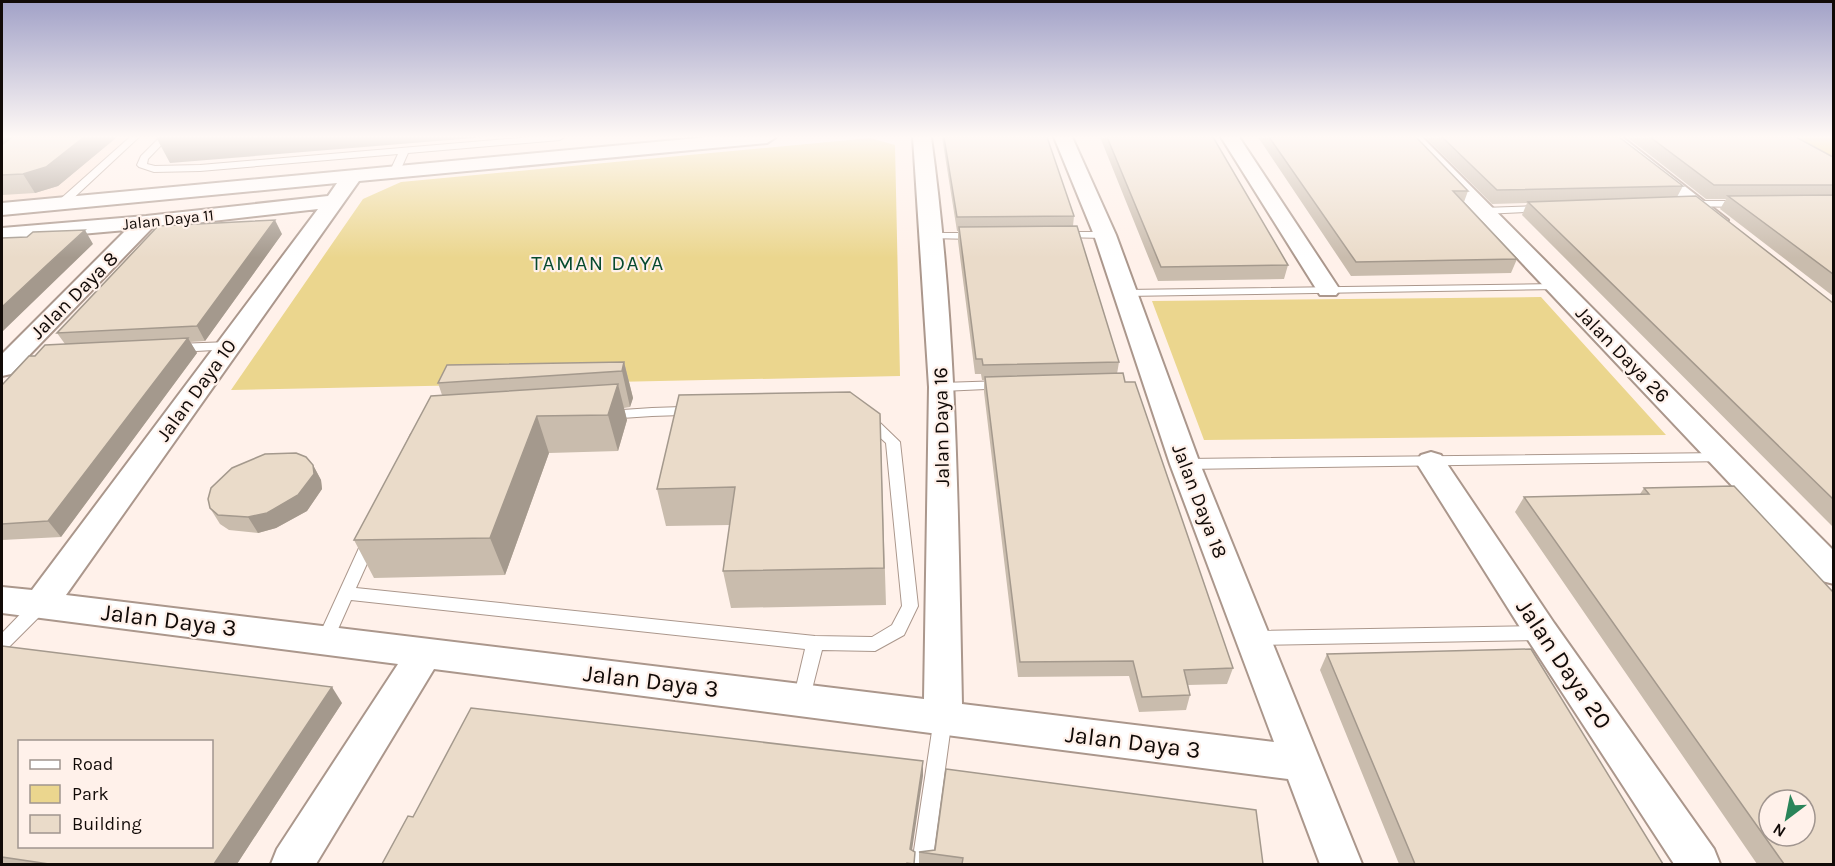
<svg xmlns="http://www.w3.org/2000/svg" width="1835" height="866" viewBox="0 0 1835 866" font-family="Karla,sans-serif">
  <rect width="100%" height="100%" fill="#fff1ea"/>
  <path fill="#fee6d9" d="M2,137h129l-72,64 -57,4z"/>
  <path fill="#ebd68e" d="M1785,137h48v29z
    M870,138l25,7 5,231 -669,14 132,-191 38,-17z
    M1541,297l125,138 -462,5 -52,-139z"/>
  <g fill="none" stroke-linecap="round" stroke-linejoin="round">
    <g stroke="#ab978c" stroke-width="2">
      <path id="service" d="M130,137h9l-74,69h-8v-4z
        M160,137h9l-21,22 -1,5 8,2 45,-1 331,-28h33l-4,3 -152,13 -8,18 -5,3 -5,-3 8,-17 -198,17 -46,1 -15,-5 -2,-2 4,-9z
        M1689,201h52l5,3 -5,3 -56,-1 -1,-2z
        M1540,206l5,3 -1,2 -61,3 -5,-3 5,-3z
        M1063,232h42l5,3 -5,3 -46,-1 -1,-2z
        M932,233h43l5,3 -5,3 -47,-1 -1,-2z
        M1557,284l4,1v4l-436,7 -6,-3 6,-3z
        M229,342l6,4 -2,3 -56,3 -6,-4 6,-4z
        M1003,381l6,4 -1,3 -66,3 -6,-4 6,-4z
        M836,402l37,14 27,26 18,164 -14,29 -29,16 -53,-1 -14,55 -6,3 -6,-3 -3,-5 12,-51 -454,-49 -20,45 -6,2 -6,-2 -2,-5 94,-206 18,-11 223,-15zM834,410l29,12 23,21 16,163 -10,19 -20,12 -57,-1 -459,-48 68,-151 13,-7 215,-14z
        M1723,453l7,5 -2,3 -543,8 -7,-5 7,-5z
        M40,599l6,1 2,5 -2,5 -38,38 -6,2v-17l32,-33z
        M1540,626l6,2 2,5 -2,5 -6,2 -286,5 -6,-2 -2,-5 2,-5 6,-2z
        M943,710l6,2 3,6 -20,146h-20l22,-146 3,-6z"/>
    </g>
    <g stroke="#ab978c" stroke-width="4">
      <path id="minor" d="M709,137h67l-9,6 -408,38 -293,414 858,104 5,-312 -16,-250h18c26,188 27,377 31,567l312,38 -104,-278 -76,-229 -40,-98h18l44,98 84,229 162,400h-42l-32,-85 -854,-110 -118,195h-45l6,-15 121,-185 -396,-51v-26l30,3 286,-381 -166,19 -141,146 -9,2v-22l124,-124 -124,11v-13l144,-12 182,-20 9,-13 -335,32v-12z
        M1221,137h18l101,153 -4,5h-16z
        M1403,137h19l412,414v33l-12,-3z
        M1601,137h21l106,83 -3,5h-16z
        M1431,452l10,3 113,168 160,226 6,15h-46l-144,-221 -114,-181 5,-7z"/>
    </g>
    <use href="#service" fill="#fff" fill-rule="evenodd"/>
    <use href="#minor" fill="#fff" fill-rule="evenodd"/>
  </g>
  <path fill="#c9bcad" d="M2,137h115l-59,49 -23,7 -33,2z
    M942,137h105l27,79 -1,10 46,136 -2,12 8,8 108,286 -6,16 -39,1 2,10 -4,15 -47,2 -10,-36 -111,1 -34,-285v-12h-2l-1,-6h-6l-17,-133v-10h-1z
    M1100,137h113l75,128 -4,14 -126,2z
    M1258,137h158l52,54 -4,11 53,57 -6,14 -160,3z
    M1425,137h194l64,49 -6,11 156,106v224l-311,-312 5,-12 -35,1z
    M1627,137h169l37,20v139l-113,-87 6,-10h-20z
    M282,234l-77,107 -15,1 7,11 -136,184 -59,3v-155l33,-29 30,-12 -8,-11z
    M624,362l9,36 -3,9 -6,1 3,12 -9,31 -69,2 -44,122 -131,3 -20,-38 88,-145 -4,-12z
    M880,414l6,191 -155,3 -8,-37 7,-46 -64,1 -9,-37z
    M313,465l8,15 1,9 -15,22 -31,17 -18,5 -29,-3 -9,-6 -10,-16z
    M1734,486l99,378h-76l-242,-352 9,-15 116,-3 4,-6z
    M2,646l340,57 -105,161h-235z
    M1327,654l336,210h-264l-79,-194z
    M919,852l344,12h-344z"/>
  <path fill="#a4998d" d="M2,137h28l-28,22z
    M84,137h33l-59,49 -23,7 -12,-19z
    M156,137h330l-316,26z
    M275,220l7,14 -77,107 -8,-15z
    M85,230l8,14 -91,88v-25z
    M188,338l9,15 -136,184 -13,-16z
    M624,362l9,36 -3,9 -8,-36z
    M618,384l9,36 -9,31 -10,-36z
    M537,416l12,37 -44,122 -15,-37z
    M313,465l8,15 1,9 -15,22 -31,17 -18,5 -10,-16z
    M332,687l10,16 -105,161h-23z
    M923,761v15l-13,88v-15z"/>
  <path fill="#eadbc9" stroke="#a4998d" stroke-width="1.5" fill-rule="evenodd" d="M12,137h72l-38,30 -23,7 -21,1v-30z
    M944,137h103l27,79 -117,1z
    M1107,137h106l75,128 -127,2z
    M1269,137h147l52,54h-15l64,68 -161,3z
    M1442,137h177l64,49 -186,4z
    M1650,137h146l37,20v28h-119z
    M1833,195v79l-105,-78z
    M1696,196l137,107v196l-305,-297z
    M275,220l-78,106 -140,7 101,-107z
    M1077,226l42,136 -136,3 -1,-6h-6l-17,-132z
    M85,230l-37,34 -46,43v-69l25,-1 6,-5z
    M188,338l-140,183 -46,3v-139l27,-29h6l10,-11z
    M624,362l-2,9 -184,12 9,-18z
    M1123,373l2,9h10l98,286 -49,2 6,25 -48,2 -9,-36 -113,1 -35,-285z
    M618,384l-10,31 -71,1 -47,122 -136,2 77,-144z
    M850,392l30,22 4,154 -161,3 12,-84 -78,2 22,-94z
    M296,453l10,4 7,8 1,9 -16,21 -31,18 -19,4 -30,-2 -8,-7 -2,-9 3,-11 21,-20 33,-14z
    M1734,486l99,106v272h-49l-260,-367 125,-3 -5,-6zM1769,800h36v36h-36z
    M2,646l330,41 -118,177h-165l-47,-7zM20,741h192v105h-192z
    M1531,649l132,215h-248l-88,-210z
    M471,708l452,53 -13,88 5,3 -1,12 -7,-1v1h-525l26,-48 5,1z
    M946,769l310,41 7,54h-301l1,-6 -44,-6 16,-2z"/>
  <linearGradient id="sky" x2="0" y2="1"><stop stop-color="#a1a1c7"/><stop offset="0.53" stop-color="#fff9f6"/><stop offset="1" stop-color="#fff9f6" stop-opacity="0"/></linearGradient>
  <rect width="1835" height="258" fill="url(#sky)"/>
  <g text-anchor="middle" stroke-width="4.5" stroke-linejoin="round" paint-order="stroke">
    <g font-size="16" fill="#110a07" stroke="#fff1ea">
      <text transform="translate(168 219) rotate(-6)" y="6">Jalan Daya 11</text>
    </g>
    <g font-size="20" fill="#110a07" stroke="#fff1ea">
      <text transform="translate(74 295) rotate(-45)" y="7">Jalan Daya 8</text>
      <text transform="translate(1623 354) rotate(46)" y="7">Jalan Daya 26</text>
      <text transform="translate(196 390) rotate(-54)" y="7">Jalan Daya 10</text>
      <text transform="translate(941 427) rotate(-91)" y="7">Jalan Daya 16</text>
      <text transform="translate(1200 501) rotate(69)" y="7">Jalan Daya 18</text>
    </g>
    <g font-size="21" letter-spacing="1.5" fill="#064a2e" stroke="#fff1ea">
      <text x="598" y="270">TAMAN DAYA</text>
    </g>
    <g font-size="24" fill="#110a07" stroke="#fff1ea">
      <text transform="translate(169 620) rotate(7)" y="8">Jalan Daya 3</text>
      <text transform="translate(1564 664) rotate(56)" y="8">Jalan Daya 20</text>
      <text transform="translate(651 681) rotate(7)" y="8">Jalan Daya 3</text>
      <text transform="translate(1133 742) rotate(7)" y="8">Jalan Daya 3</text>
    </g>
  </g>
  <rect width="1835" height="866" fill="none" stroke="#110a07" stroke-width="6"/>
  <rect x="18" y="740" width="195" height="108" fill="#fff1ea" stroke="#a0958f" stroke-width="1.5"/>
  <rect x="30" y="760" width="30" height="9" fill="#ffffff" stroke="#a0958f" stroke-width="1.5"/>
  <text x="72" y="770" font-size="18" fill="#110a07">Road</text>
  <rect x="30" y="785" width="30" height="18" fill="#ebd68e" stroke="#a0958f" stroke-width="1.5"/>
  <text x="72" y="800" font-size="18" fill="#110a07">Park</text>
  <rect x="30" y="815" width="30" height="18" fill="#eadbc9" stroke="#a0958f" stroke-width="1.5"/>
  <text x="72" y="830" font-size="18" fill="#110a07">Building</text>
  <g transform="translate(1787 818) rotate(212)"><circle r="28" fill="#fff1ea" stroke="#a0958f" stroke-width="1.5"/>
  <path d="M0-4.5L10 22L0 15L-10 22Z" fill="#298459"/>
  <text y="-9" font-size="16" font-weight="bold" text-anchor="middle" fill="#110a07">N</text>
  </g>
</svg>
